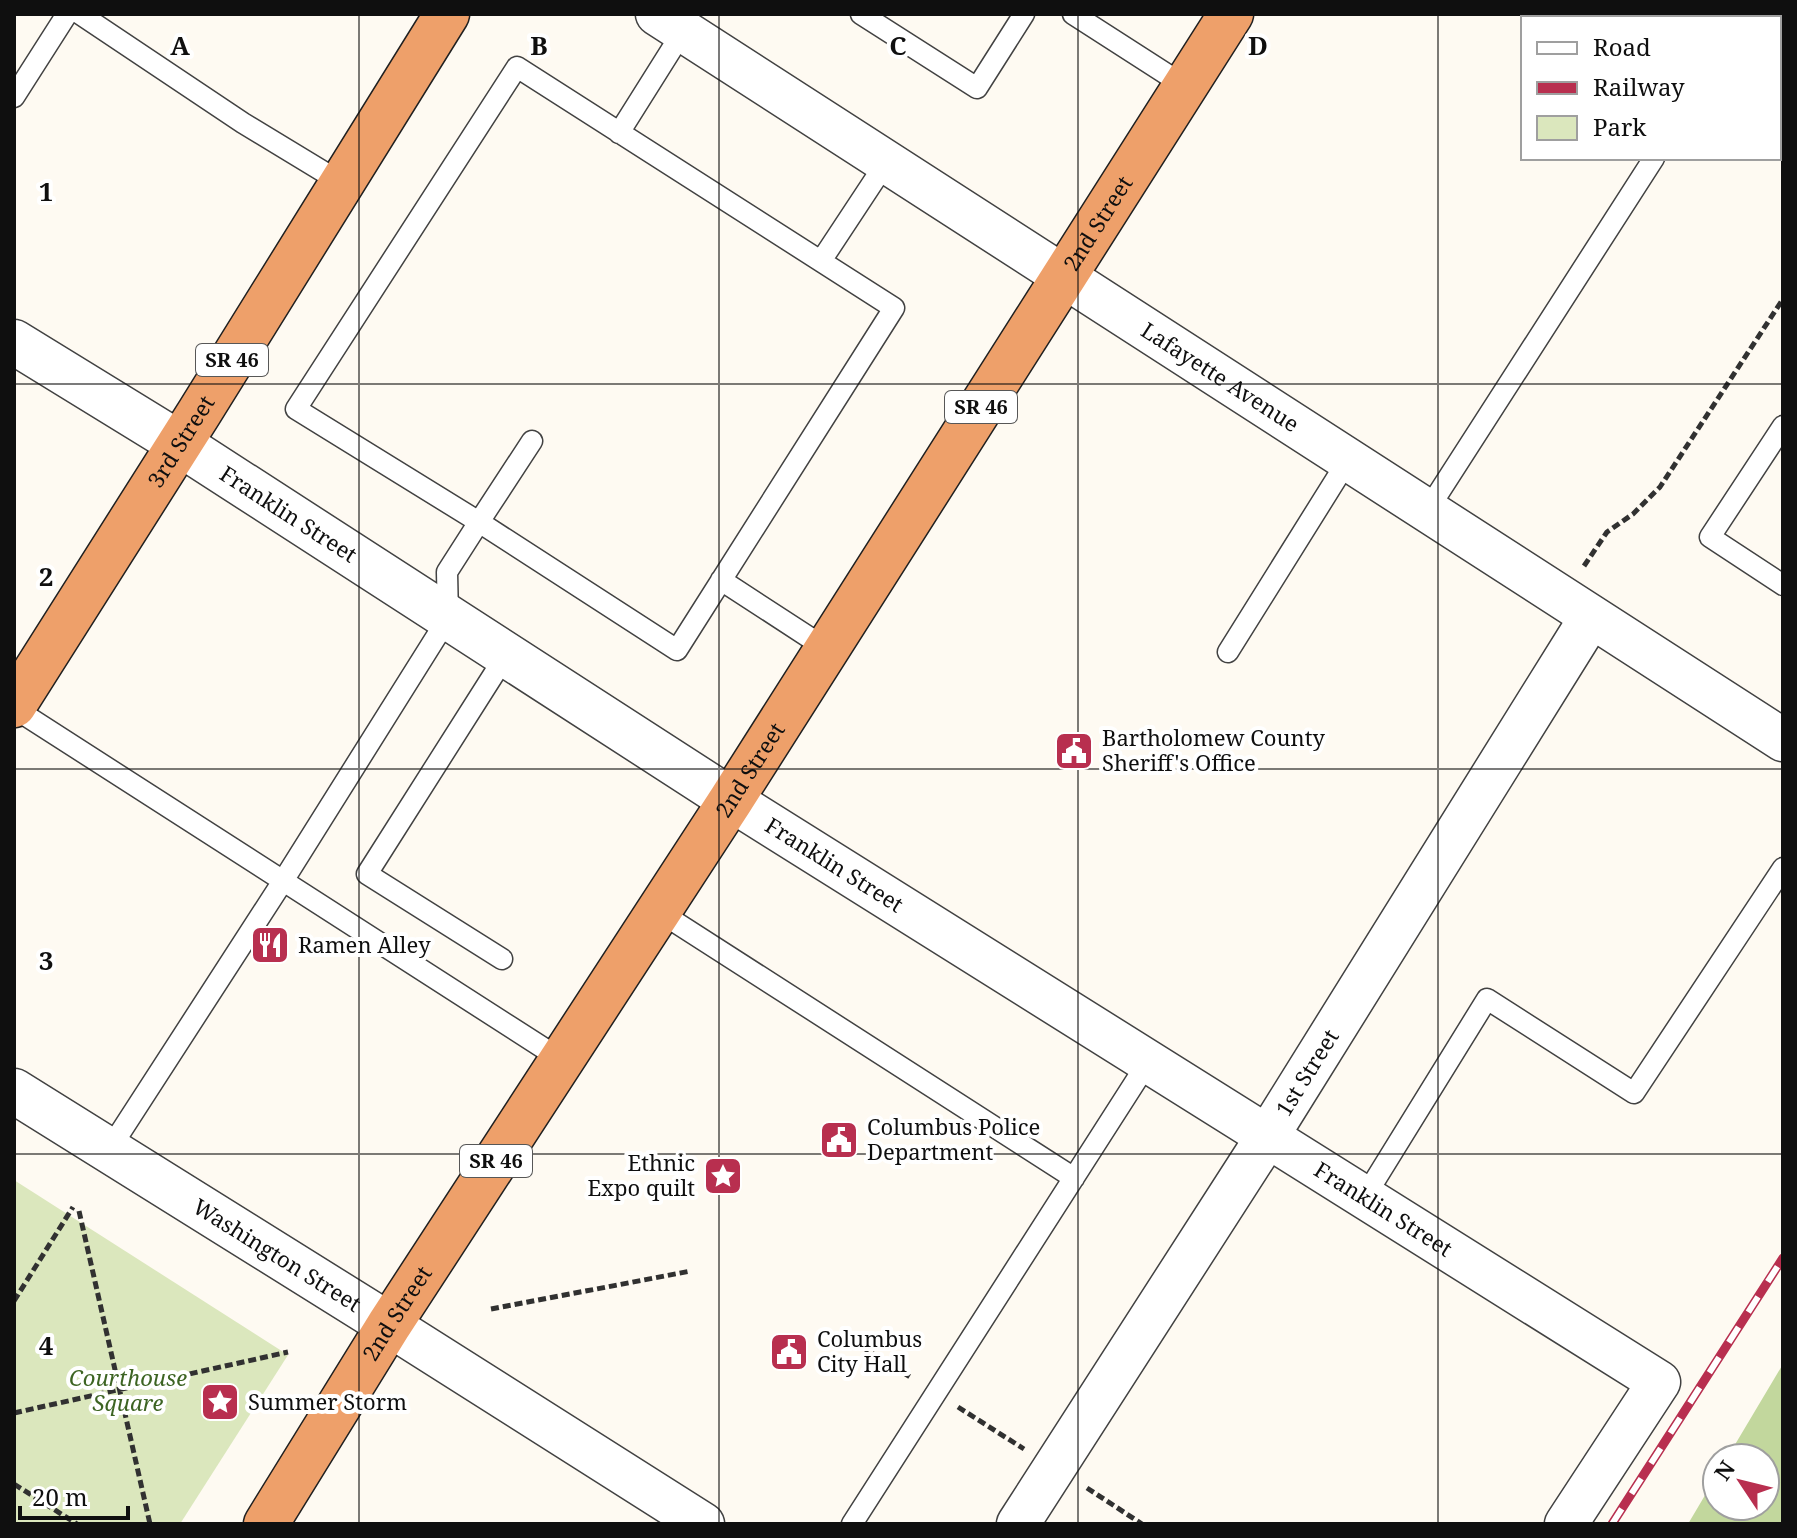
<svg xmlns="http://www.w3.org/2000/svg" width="1797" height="1538" viewBox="0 0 1797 1538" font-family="'Noto Serif',serif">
  <rect width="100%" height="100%" fill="#fefaf2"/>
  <path fill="#dbe7bd" d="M14,1180l274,175 -108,169h-166z"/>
  <path fill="#c2d79d" d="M1783,1364v160h-95l29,-49v31h48v-48h-38z"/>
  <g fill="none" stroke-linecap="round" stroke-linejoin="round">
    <g stroke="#424242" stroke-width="23">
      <path id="service" d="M80,14l163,109 99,60
        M861,14l116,74 47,-74
        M1073,14l112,72
        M1744,18l3,-4
        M14,97l53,-83
        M619,133l66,-105
        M821,261l66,-100
        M1783,426l-73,111 73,48
        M1427,511l227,-353
        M721,580l106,69
        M1228,652l120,-192
        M14,708l548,352
        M658,911l416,267
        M502,959l-135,-85 139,-219
        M109,1150l174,-269 165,-263 -1,-46 32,-50 -183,-113 221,-342 377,241 -217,342 -198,-128 53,-81
        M1364,1198l123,-199 147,94 149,-225
        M852,1524l296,-462"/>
    </g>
    <g stroke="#424242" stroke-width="45">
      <g id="minor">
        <path id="s1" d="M657,14l1126,726"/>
        <path id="s2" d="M731,800l928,582 -93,142"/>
        <path d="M389,1325l314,199"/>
        <path id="s3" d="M1018,1524l249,-387 324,-520"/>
      </g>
    </g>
    <g stroke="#424242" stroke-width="47">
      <g id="tertiary">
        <path id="s4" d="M14,342l166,102 551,356"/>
        <path id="s5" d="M14,1091l375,234"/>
      </g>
    </g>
    <g stroke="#202020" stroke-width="47">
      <g id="trunk">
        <path id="s6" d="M14,705l185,-292 248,-399"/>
        <path id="s7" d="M266,1524l123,-199 342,-525 500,-786"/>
      </g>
    </g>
    <path stroke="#313131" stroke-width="5" stroke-dasharray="8 4" stroke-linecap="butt" d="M1584,566l23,-34 26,-18 27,-27 123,-188
      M79,1211l71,313
      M14,1301l59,-94
      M491,1309l200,-38
      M862,1347l50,31
      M958,1407l66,42
      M14,1413l274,-61
      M14,1484l63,40
      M1087,1488l55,36"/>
    <use href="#service" stroke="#fff" stroke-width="20"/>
    <use href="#minor" stroke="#fff" stroke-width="42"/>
    <use href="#tertiary" stroke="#fff" stroke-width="44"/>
    <use href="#trunk" stroke="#eea06a" stroke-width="44"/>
    <g stroke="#b82f4f" stroke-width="9">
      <path id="rail" d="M1612,1524l171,-266"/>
    </g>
    <use href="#rail" stroke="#fff" stroke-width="6" stroke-dasharray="18" stroke-linecap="butt"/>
  </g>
  <path fill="none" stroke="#0f0f0f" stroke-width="2" stroke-opacity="0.55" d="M359,14v1510M719,14v1510M1078,14v1510M1438,14v1510M14,384h1769M14,769h1769M14,1154h1769"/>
  <defs>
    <g id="civic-square" transform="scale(2)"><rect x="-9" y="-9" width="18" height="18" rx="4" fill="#b82f4f" stroke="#fff"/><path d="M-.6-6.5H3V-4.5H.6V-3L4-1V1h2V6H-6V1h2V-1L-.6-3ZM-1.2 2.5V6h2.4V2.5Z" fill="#fff"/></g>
    <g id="restaurant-square" transform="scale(2)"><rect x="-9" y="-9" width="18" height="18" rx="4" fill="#b82f4f" stroke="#fff"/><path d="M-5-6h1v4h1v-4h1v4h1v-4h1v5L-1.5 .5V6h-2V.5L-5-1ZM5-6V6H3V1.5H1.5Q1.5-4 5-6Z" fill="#fff"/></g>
    <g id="sight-square" transform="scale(2)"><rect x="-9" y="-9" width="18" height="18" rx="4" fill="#b82f4f" stroke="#fff"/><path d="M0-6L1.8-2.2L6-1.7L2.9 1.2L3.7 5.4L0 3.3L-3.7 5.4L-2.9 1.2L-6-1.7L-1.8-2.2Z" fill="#fff"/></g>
  </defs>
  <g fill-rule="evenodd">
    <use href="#civic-square" x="1074" y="751"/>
    <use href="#restaurant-square" x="270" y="945"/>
    <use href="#civic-square" x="839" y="1140"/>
    <use href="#sight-square" x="723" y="1176"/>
    <use href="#civic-square" x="789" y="1352"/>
    <use href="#sight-square" x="220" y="1402"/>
  </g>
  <g text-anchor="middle" stroke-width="8" stroke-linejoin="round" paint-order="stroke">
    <g fill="#fff" stroke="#575757" stroke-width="2">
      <rect x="196" y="344" width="72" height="32" rx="6"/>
      <rect x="945" y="391" width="72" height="32" rx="6"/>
      <rect x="460" y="1145" width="72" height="32" rx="6"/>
    </g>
    <g font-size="20" font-weight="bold" fill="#0f0f0f">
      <text x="232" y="367">SR 46</text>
      <text x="981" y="414">SR 46</text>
      <text x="496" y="1168">SR 46</text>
    </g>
    <g font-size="22" fill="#0f0f0f" stroke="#fff">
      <text dy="8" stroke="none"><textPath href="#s7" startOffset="1544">2nd Street</textPath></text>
      <text dy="8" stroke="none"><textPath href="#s1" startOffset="670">Lafayette Avenue</textPath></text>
      <text dy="8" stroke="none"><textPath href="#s6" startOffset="312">3rd Street</textPath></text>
      <text dy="8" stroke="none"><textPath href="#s4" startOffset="324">Franklin Street</textPath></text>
      <text dy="8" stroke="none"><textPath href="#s7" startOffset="896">2nd Street</textPath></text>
      <text dy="8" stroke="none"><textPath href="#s2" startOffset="122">Franklin Street</textPath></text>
      <text dy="8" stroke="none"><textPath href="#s3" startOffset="536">1st Street</textPath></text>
      <text dy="8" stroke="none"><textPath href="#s2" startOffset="770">Franklin Street</textPath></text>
      <text dy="8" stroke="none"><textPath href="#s5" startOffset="310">Washington Street</textPath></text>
      <text dy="8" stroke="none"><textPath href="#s7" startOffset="248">2nd Street</textPath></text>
    </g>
    <g font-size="22" fill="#0f0f0f" stroke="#fff" text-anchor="start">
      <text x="1102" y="746">Bartholomew County<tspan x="1102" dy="25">Sheriff's Office</tspan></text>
      <text x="298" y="953">Ramen Alley</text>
      <text x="867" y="1135">Columbus Police<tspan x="867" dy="25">Department</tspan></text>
      <text x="695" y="1171" text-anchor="end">Ethnic<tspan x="695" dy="25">Expo quilt</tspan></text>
      <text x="817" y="1347">Columbus<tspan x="817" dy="25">City Hall</tspan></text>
      <text x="248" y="1410">Summer Storm</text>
    </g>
    <g font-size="22" font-style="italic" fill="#3d6423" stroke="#fff">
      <text x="128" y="1386">Courthouse<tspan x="128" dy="25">Square</tspan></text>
    </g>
  </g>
  <g font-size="26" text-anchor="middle" font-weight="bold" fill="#0f0f0f" stroke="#fff" stroke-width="8" stroke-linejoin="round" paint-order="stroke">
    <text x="180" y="55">A</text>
    <text x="539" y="55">B</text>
    <text x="898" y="55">C</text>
    <text x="1258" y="55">D</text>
    <text x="46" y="201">1</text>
    <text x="46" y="586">2</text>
    <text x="46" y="970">3</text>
    <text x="46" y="1355">4</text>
  </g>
  <rect width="1797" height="1538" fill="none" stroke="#0f0f0f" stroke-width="32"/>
  <rect x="1521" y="16" width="260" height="144" fill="#ffffff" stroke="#9f9f9f" stroke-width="2"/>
  <rect x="1537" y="42" width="40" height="12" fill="#ffffff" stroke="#9f9f9f" stroke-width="2"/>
  <text x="1593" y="56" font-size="24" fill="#0f0f0f">Road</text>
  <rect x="1537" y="82" width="40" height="12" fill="#b82f4f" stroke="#9f9f9f" stroke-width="2"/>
  <text x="1593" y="96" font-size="24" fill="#0f0f0f">Railway</text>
  <rect x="1537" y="116" width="40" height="24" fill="#dbe7bd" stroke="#9f9f9f" stroke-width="2"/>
  <text x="1593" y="136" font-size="24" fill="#0f0f0f">Park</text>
  <g transform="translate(1741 1482) rotate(305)"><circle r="38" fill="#ffffff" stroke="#9f9f9f" stroke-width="2"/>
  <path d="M0-6L14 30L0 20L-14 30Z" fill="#b82f4f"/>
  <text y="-12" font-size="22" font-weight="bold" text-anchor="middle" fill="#0f0f0f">N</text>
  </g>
  <path d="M20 1506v12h108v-12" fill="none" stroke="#0f0f0f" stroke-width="4"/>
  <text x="32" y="1506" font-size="24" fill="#0f0f0f" stroke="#ffffff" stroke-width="6" paint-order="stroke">20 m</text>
</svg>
